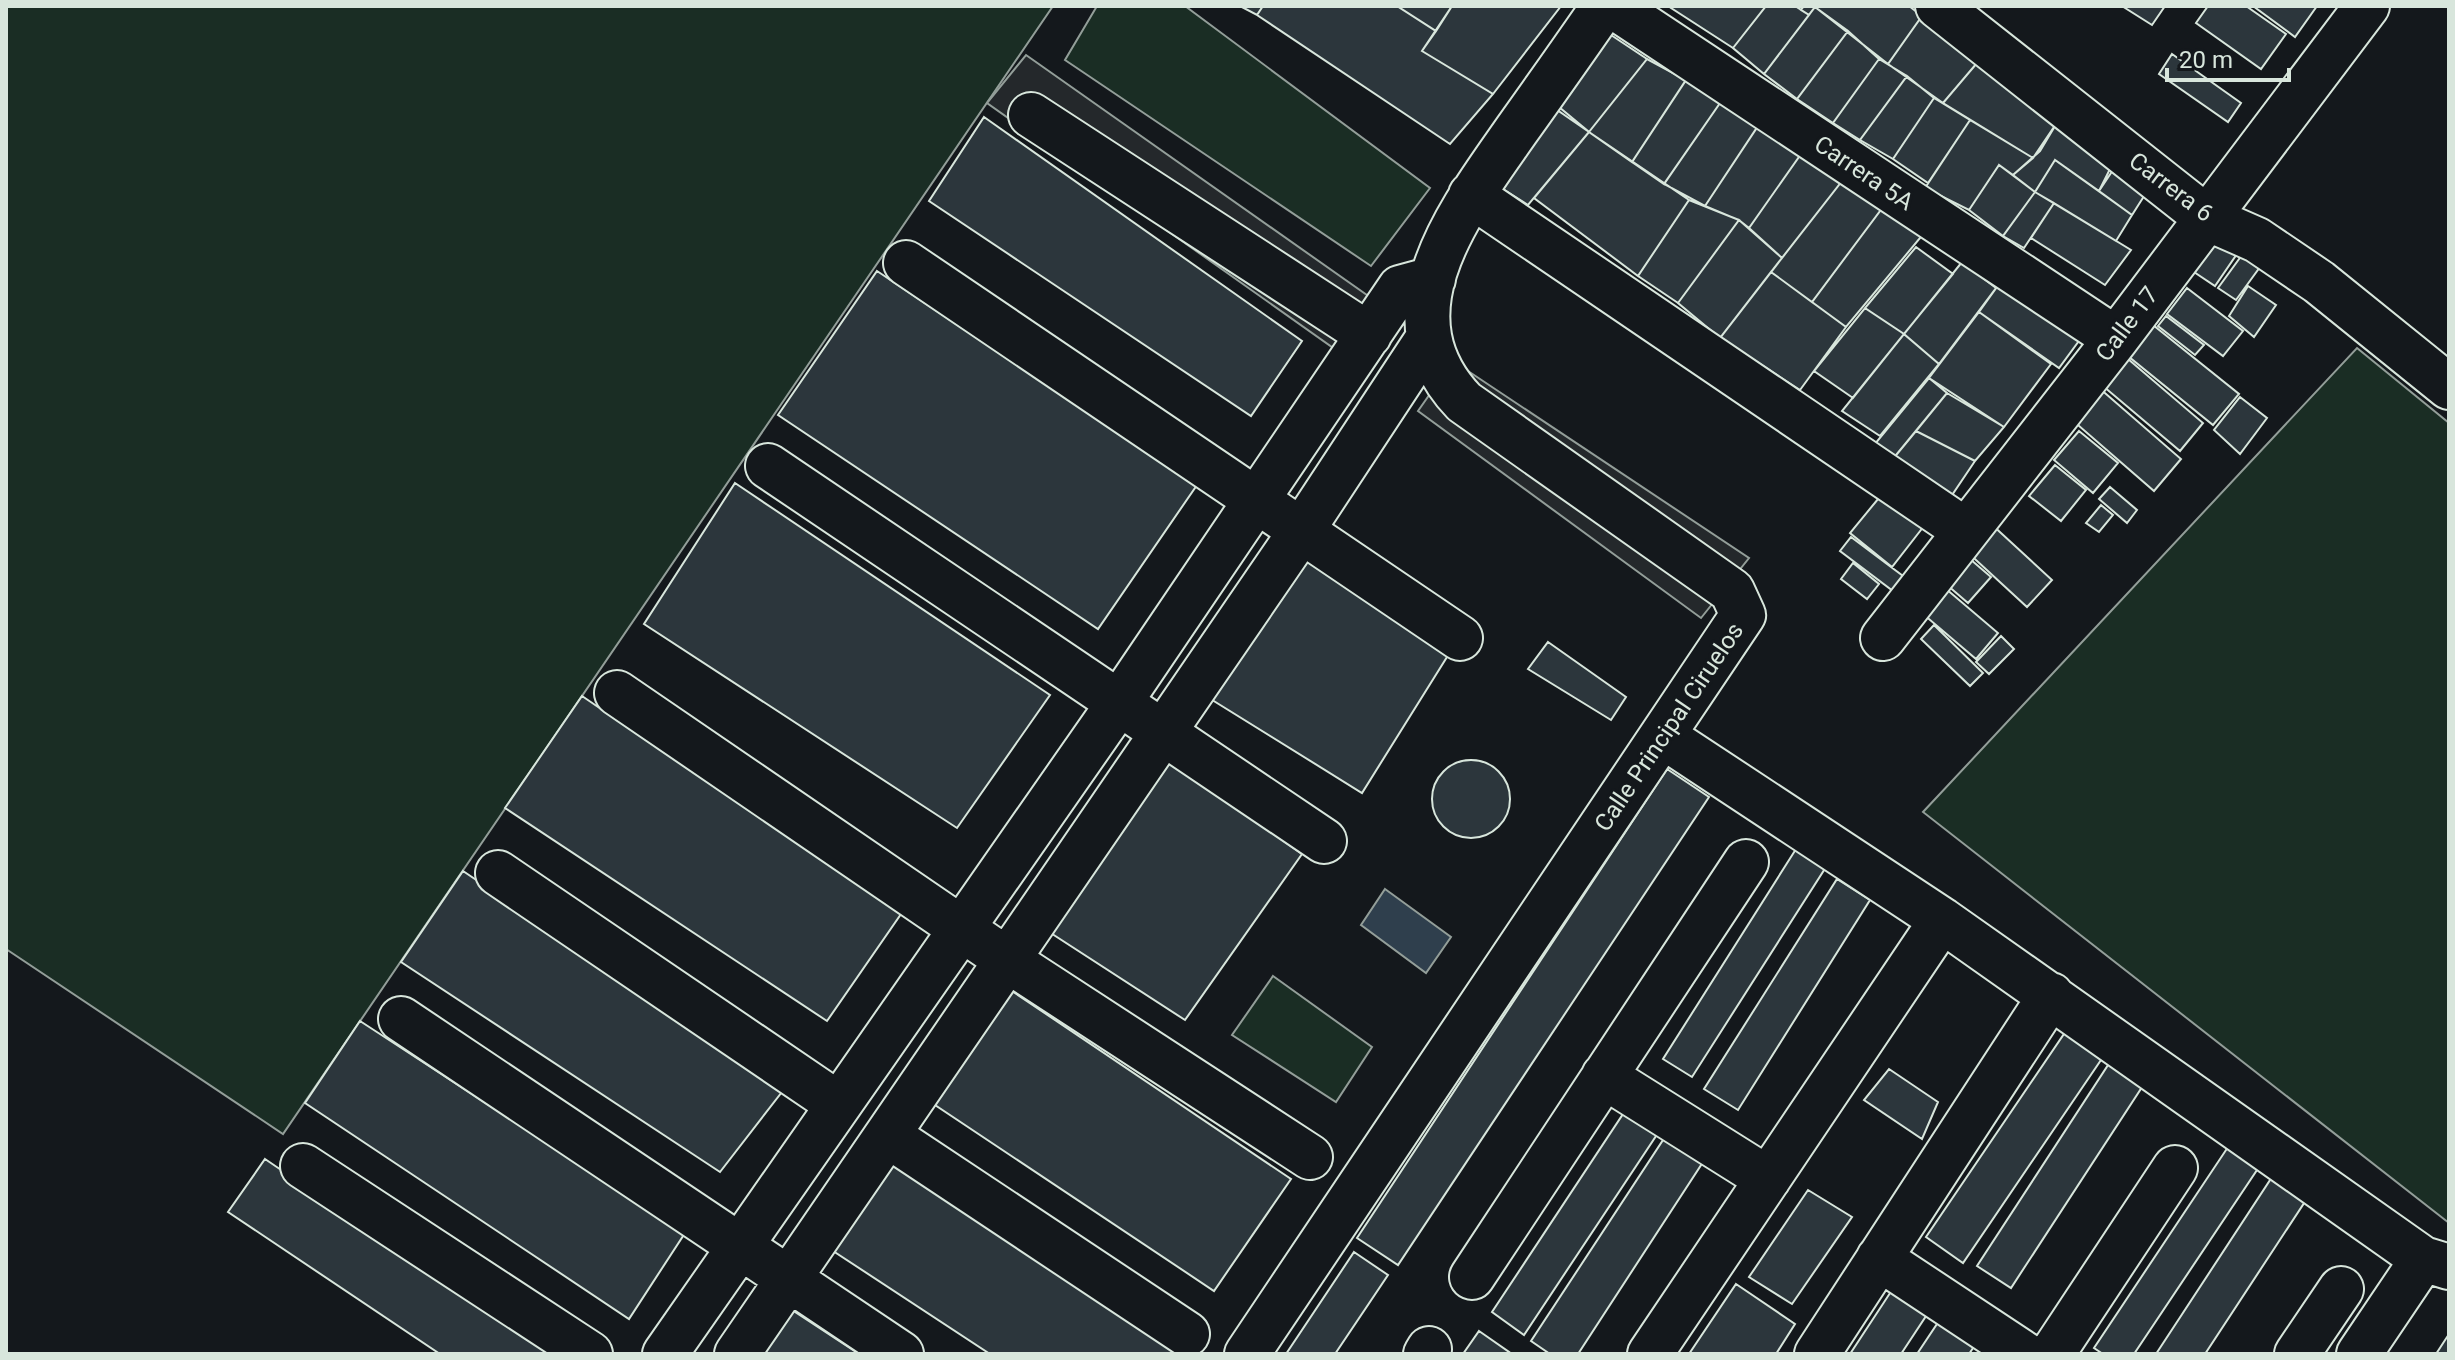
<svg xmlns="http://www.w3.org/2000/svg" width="2455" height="1360" viewBox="0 0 2455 1360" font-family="Roboto,sans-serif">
  <rect width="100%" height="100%" fill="#14181c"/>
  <path fill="#1a2d24" stroke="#939e99" stroke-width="2" d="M6,6h1047l-770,1128 -277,-185z
    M1097,6h88l245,182 -59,78 -306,-206z
    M2357,348l92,75v800l-526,-411z
    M1273,976l99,71 -36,55 -104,-67z"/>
  <path fill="#24282b" stroke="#939e99" stroke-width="2" d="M1026,55l348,245 -35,52 -352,-249z
    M1453,361l296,197 -48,60 -283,-207z"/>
  <path fill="#2f3f4d" stroke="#939e99" stroke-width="2" d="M1385,889l66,48 -25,36 -65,-48z"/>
  <path fill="#2c363c" stroke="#d8e6dc" stroke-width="2" d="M1240,6h23l-6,9z
    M1263,6h134l39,25 -14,20 71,43 -43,50 -193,-129z
    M1397,6h55l-16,25z
    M1452,6h109l-68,88 -71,-43z
    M1668,6h98l-33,42z
    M1766,6h29l14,9 -45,59 -31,-26z
    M1804,6h105l13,10 -34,48 -73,-57 -6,8 -8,-5z
    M2122,6h43l-13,19z
    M2208,6h38l40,28 -25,35 -65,-46z
    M2253,6h64l-22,31z
    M1815,7l33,24 -51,68 -33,-25z
    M1922,16l55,47 -34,40 -55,-39z
    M1848,31l31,28 -46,64 -36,-24z
    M1608,33l39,26 -58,73 -39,-27z
    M2172,54l69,49 -13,19 -69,-48z
    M1647,59l39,21 -54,82 -43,-30z
    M1879,59l28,17 -47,64 -27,-17z
    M1977,63l81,58 -25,37 -90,-55z
    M1907,76l27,22 -41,61 -33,-19z
    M1686,80l34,23 -56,81 -32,-22z
    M1934,98l36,22 -42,63 -35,-24z
    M1553,102l36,30 -61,73 -25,-16z
    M1720,103l38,23 -53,80 -41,-22z
    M984,117l318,224 -51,75 -322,-215z
    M1970,120l63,38 -20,17 -14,-10 -30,45 -44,-22z
    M2058,121l56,40 -15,30 -44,-31 -20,32 -22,-17 27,-24z
    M1758,126l43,28 -52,74 -10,-8 -34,-14z
    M1589,132l100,68 -51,76 -104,-78z
    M1801,154l41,27 -60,77 -33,-30z
    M2055,160l77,55 -16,26 -81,-49z
    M1999,165l36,27 -32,44 -34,-26z
    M2115,167l31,26 -14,22 -33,-24z
    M1842,181l41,26 -71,95 -41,-30z
    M2035,192l19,11 -30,45 -21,-12z
    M1689,200l50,20 -61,83 -40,-27z
    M2054,203l77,47 -26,35 -74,-47z
    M1883,207l42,25 -79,95 -34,-25z
    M1739,220l43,38 -62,80 -42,-35z
    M2218,237l21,14 -24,35 -21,-14z
    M1916,247l37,27 -49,60 -39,-26z
    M2242,255l18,12 -24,33 -18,-12z
    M1962,262l34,26 -57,76 -35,-30z
    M877,271l320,214 -99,144 -320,-214z
    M1771,272l75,55 -46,63 -80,-52z
    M2002,280l82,54 -25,34 -80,-56z
    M2248,286l28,19 -22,32 -25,-21z
    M2187,288l56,43 -20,25 -56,-42z
    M1865,308l39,26 -51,64 -39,-27z
    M1979,312l72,52 -47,63 -75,-49z
    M2166,316l38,29 -9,10 -37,-29z
    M2148,321l91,73 -26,31 -90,-73z
    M1904,334l35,30 -59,72 -38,-25z
    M2121,353l82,70 -23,28 -83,-70z
    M1929,378l18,15 -55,67 -18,-15z
    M2098,387l83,72 -27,32 -83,-72z
    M1947,393l57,34 -29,34 -59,-30z
    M2240,397l27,21 -27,36 -26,-24z
    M1916,431l59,30 -25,37 -58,-38z
    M2079,431l39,32 -25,30 -39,-33z
    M2055,465l31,25 -25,31 -32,-25z
    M735,483l315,212 -93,133 -313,-204z
    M2110,487l27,23 -10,13 -28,-24z
    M1883,493l41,33 -32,41 -42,-34z
    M2101,505l12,10 -14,17 -13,-9z
    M1989,522l63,58 -25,27 -63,-58z
    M1851,537l52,39 -10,15 -53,-40z
    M1312,544l140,105 -90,144 -153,-95z
    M1970,559l21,18 -23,26 -21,-18z
    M1853,563l26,21 -12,15 -26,-20z
    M1945,588l53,45 -22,26 -53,-45z
    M1934,625l49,48 -13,13 -49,-47z
    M2001,636l13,13 -25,25 -13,-12z
    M1548,642l78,55 -15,23 -83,-51z
    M582,696l319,218 -74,107 -322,-213z
    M1157,751l145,103 -117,166 -142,-92z
    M1432 799a39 39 0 1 1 78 0a39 39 0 1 1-78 0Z
    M1667,769l42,28 -311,468 -41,-27z
    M1796,849l30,18 -134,210 -29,-18z
    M463,871l322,217 -65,84 -319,-210z
    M1837,879l33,21 -132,210 -34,-21z
    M1009,989l282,190 -77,112 -285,-190z
    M360,1021l325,212 -56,86 -324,-216z
    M2066,1031l37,26 -140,206 -37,-26z
    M2112,1059l34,22 -135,207 -34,-22z
    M1889,1069l49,33 -16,37 -58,-39z
    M1629,1105l33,22 -138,208 -32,-23z
    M1667,1134l38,25 -127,195h-28l-19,-13z
    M2232,1141l31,20 -129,193h-31l-9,-6z
    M265,1159l287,195h-112l-212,-142z
    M888,1160l287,190 -3,4h-182l-163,-107z
    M2276,1171l34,23 -105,160h-49z
    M1808,1190l44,27 -60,87 -43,-27z
    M1354,1252l34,23 -53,79h-49z
    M1736,1284l59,40 -19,30h-87z
    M1894,1287l36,23 -29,44h-51z
    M792,1310l67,44h-98z
    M1943,1315l36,24 -10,15h-52z
    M1479,1331l30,21 -2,2h-44z
    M2449,1334v20h-13z"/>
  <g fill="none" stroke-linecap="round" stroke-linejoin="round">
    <g stroke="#d8e6dc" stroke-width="48">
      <path id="minor" d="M1613,6l503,333
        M1938,6l269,212 50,22 62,42 130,105
        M1031,115l338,220
        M1471,195l495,336
        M906,263l554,375
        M768,466l556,375
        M1883,638l233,-299 251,-333
        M617,693l389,266 304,198
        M1663,736l279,184 481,339 26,8
        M498,873l340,231
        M401,1019l500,335
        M1604,1076l164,103
        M889,1136l298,198
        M303,1166l287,188
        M1879,1258l145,96
        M1472,1277l274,-415
        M665,1354l454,-651 281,-415 33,-9
        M737,1354l565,-824 127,-193
        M1247,1354l496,-739 -11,-24 -268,-189c-85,-89 -3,-192 52,-271 30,-42 59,-83 88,-125
        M1426,1354l3,-5
        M1650,1354l292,-434
        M1817,1354l234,-359
        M2052,1354l123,-186
        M2297,1354l44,-65
        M2359,1354l64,-95"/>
    </g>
    <use href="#minor" stroke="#14181c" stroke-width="44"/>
  </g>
  <g text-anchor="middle" stroke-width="6" stroke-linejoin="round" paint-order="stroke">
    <g font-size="24" fill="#d8e6dc" stroke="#14181c">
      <text transform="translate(1864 173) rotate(34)" y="8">Carrera 5A</text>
      <text transform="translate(2171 187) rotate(37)" y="8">Carrera 6</text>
      <text transform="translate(2127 324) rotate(-53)" y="8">Calle 17</text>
      <text transform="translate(1669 727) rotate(-56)" y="8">Calle Principal Ciruelos</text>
    </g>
  </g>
  <rect width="2455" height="1360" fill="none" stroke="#d8e6dc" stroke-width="16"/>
  <path d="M2167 68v12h122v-12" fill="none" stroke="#d8e6dc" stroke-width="4"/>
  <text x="2179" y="68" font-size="24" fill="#d8e6dc" stroke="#14181c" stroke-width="6" paint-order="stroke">20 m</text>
</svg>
